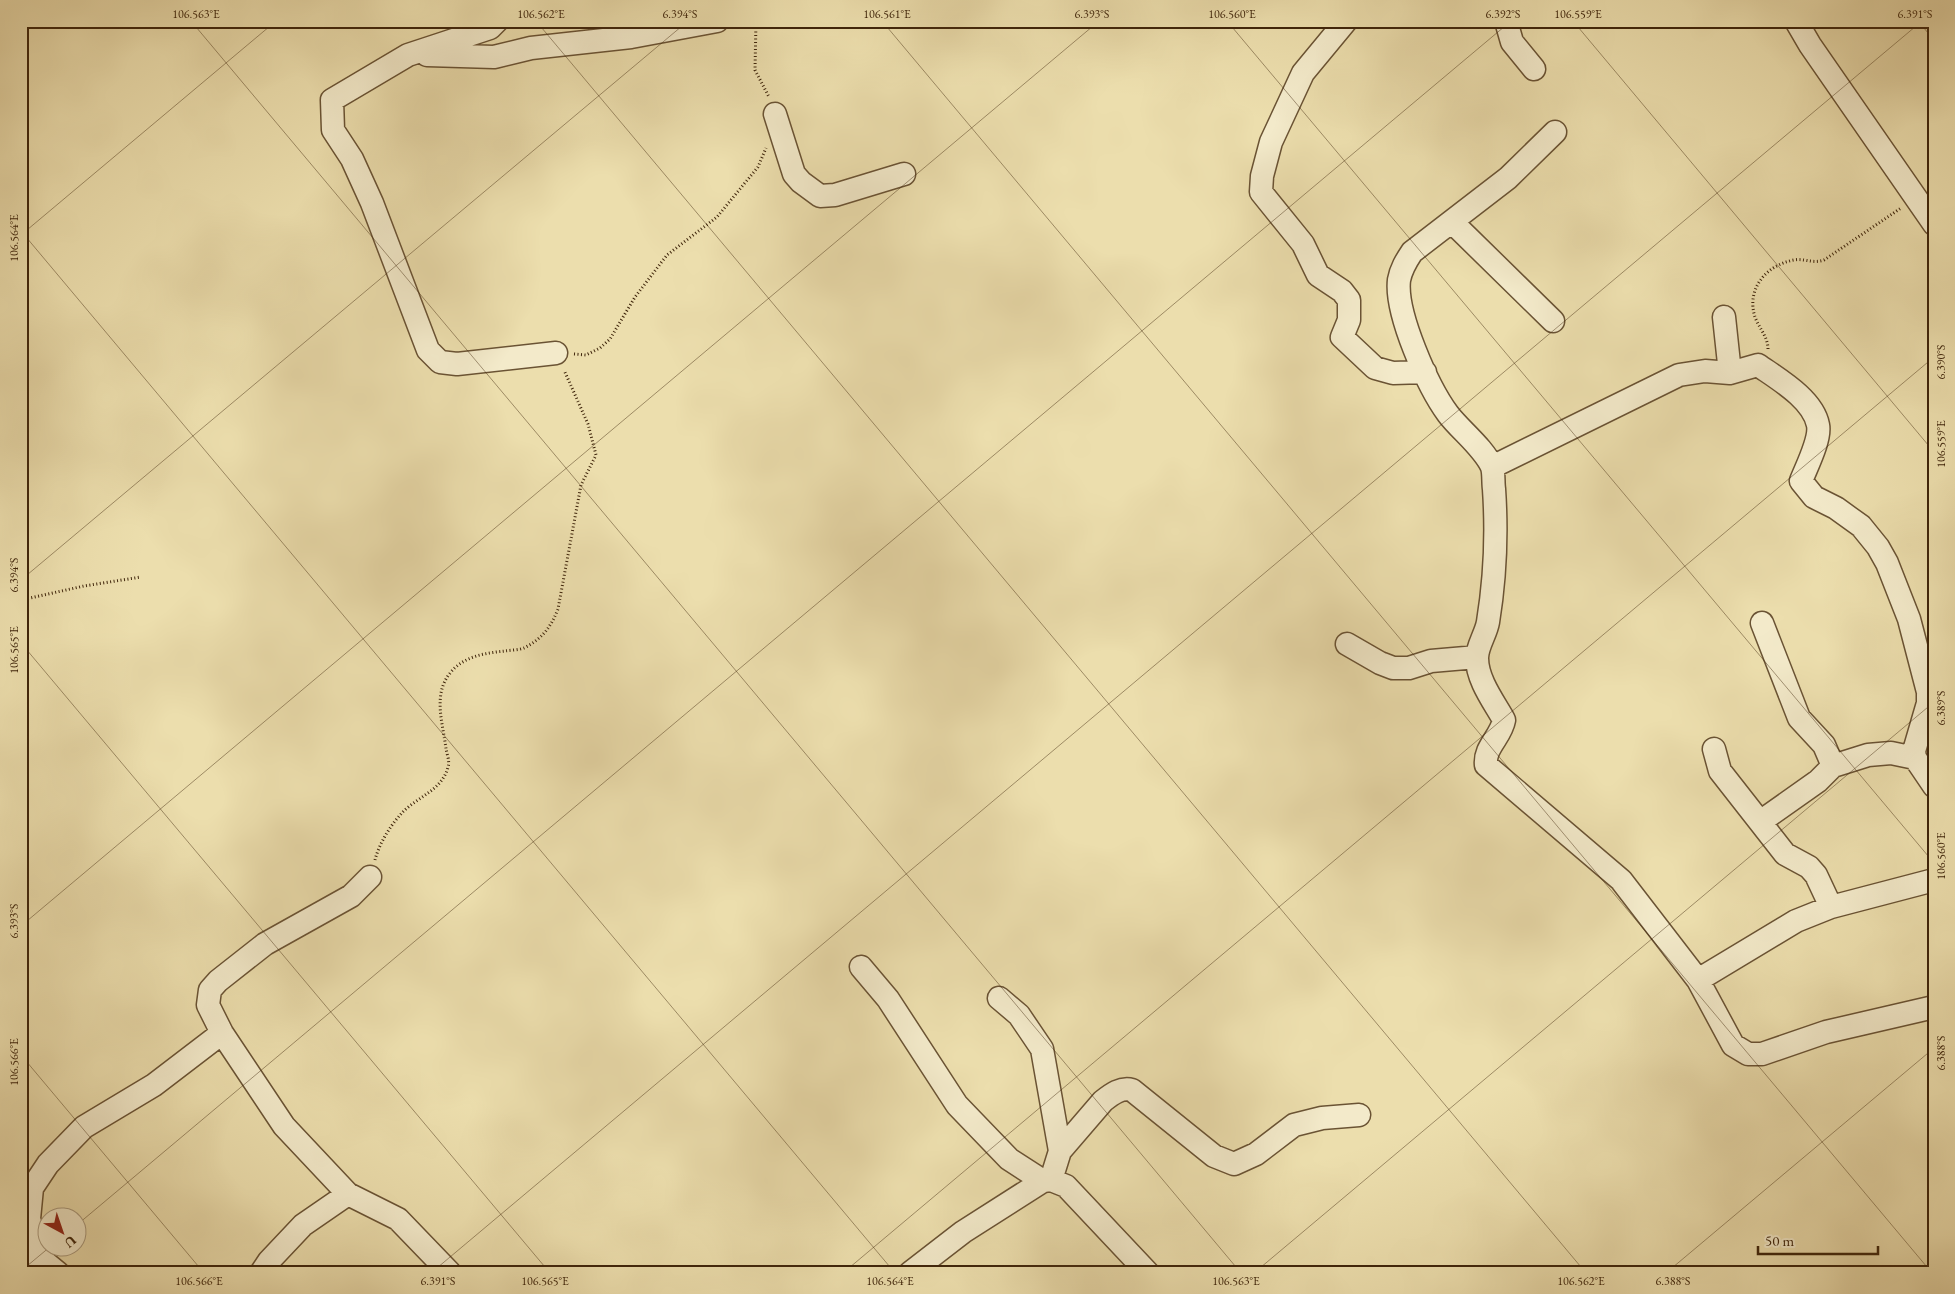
<svg xmlns="http://www.w3.org/2000/svg" width="1955" height="1294" viewBox="0 0 1955 1294" font-family="'EB Garamond',serif">
  <rect width="100%" height="100%" fill="#ecdead"/>
  <filter id="stains"><feTurbulence type="fractalNoise" baseFrequency=".004" numOctaves="4"/><feColorMatrix values="0 0 0 0 .2 0 0 0 0 .09 0 0 0 0 .02 0 0 0 .5 -.17"/></filter>
  <radialGradient id="worn" r=".72"><stop offset=".6" stop-color="#630" stop-opacity="0"/><stop offset="1" stop-color="#630" stop-opacity=".3"/></radialGradient>
  <g fill="none" stroke-linecap="round" stroke-linejoin="round">
    <g stroke="#6a5334" stroke-width="25">
      <path id="minor" d="M497,21l-7,7 -82,27 -76,45 1,30 19,29 20,44 56,147 12,12 17,2 99,-11
        M1346,21l-43,52 -32,69 -9,34 -1,16 42,52 15,31 24,16 7,9v20l-7,17 33,31 18,5 32,-1
        M1506,21l6,21 22,27
        M1796,21l14,24 124,179
        M427,55l67,2 37,-9 100,-11 86,-16
        M775,114l19,60 7,8 19,14 15,-1 69,-21
        M1555,132l-47,46 -96,74c-6,9 -11,17 -13,28 -4,33 29,107 49,134 12,16 36,34 44,53 2,6 1,16 2,22 3,44 1,90 -6,133 -2,12 -11,24 -11,36 0,22 17,44 27,62 -3,17 -20,27 -18,45l135,115 77,100 35,65 15,9h14l64,-22 108,-25
        M1452,222l101,99
        M1724,317l6,56 28,-8c20,14 55,34 60,60 3,14 -12,43 -17,56l13,16 22,11 25,18 17,21 9,16 22,56 19,73v11l-14,48 1,7 19,28
        M1492,467l187,-92 26,-4 25,2
        M1762,623l37,95 25,27 9,21
        M1347,644l33,19 13,5h16l22,-7 46,-4
        M1714,749l6,22 65,83 24,13 7,8 15,32
        M1760,822l58,-41 15,-15 35,-11 23,-2 24,5
        M861,967l27,32 69,106 52,54 34,22
        M1698,980l98,-59 35,-14 103,-27
        M999,998l20,17 23,34 18,102
        M1051,1180l9,-29 43,-50c9,-7 18,-14 29,-11l82,66 20,8 22,-10 38,-29 28,-7 37,-3
        M348,1194l-64,-68 -62,-93 -14,-28 2,-15 8,-9 47,-37 86,-48 19,-19
        M21,1258l20,1 17,14
        M41,1259l-12,-40 3,-31 16,-24 36,-37 70,-42 68,-52
        M261,1273l8,-12 34,-36 45,-31 50,25 52,54
        M910,1273l53,-41 80,-51 8,-1 15,6 82,87"/>
    </g>
    <path stroke="#3f250b" stroke-width="3" stroke-dasharray="1 2.5" stroke-linecap="butt" d="M756,21l-1,49 14,27
      M1768,349c0,-12 -9,-21 -13,-32 -9,-28 11,-52 39,-57 10,-2 19,4 30,0l77,-52
      M574,354l12,1 14,-7 10,-9 25,-42 32,-42 50,-38 41,-50 8,-19
      M21,600l63,-14 57,-9
      M375,860c4,-16 15,-34 26,-46 15,-17 41,-23 47,-47 2,-5 -1,-13 -2,-18 -3,-26 -14,-55 5,-77 13,-16 35,-19 54,-21 6,-1 14,-1 19,-3 18,-9 27,-21 34,-39l23,-124 15,-30 -8,-31 -24,-54"/>
    <use href="#minor" stroke="#f3eaca" stroke-width="22"/>
  </g>
  <path fill="none" stroke="#3f250b" stroke-width="1" stroke-opacity="0.45" d="M191,21l1050,1252M536,21l1050,1252M882,21l1050,1252M1227,21l707,842M1573,21l361,431M1918,21l16,19M21,231l874,1042M21,235l255,-214M21,580l667,-559M21,643l529,630M21,926l1078,-905M21,1055l183,218M78,1224l1433,-1203M21,1271l30,-25M431,1273l1491,-1252M843,1273l1091,-916M1254,1273l680,-571M1666,1273l268,-225"/>
  <rect width="1955" height="1294" fill="none" stroke="#ecdead" stroke-width="55"/>
  <g transform="translate(62 1232) rotate(140)"><circle r="24" fill="#f3eaca" stroke="#ab9b7e"/>
  <path d="M0-4L9 19L0 12L-9 19Z" fill="#8f2418"/>
  <text y="-8" font-size="14" font-weight="bold" text-anchor="middle" fill="#3f250b">U</text>
  </g>
  <path d="M1758 1246v8h120v-8" fill="none" stroke="#3f250b" stroke-width="2.5"/>
  <text x="1765" y="1246" font-size="15" fill="#3f250b" stroke="#f3eaca" stroke-width="4" paint-order="stroke">50 m</text>
  <rect x="28" y="28" width="1900" height="1238" fill="none" stroke="#3f250b" stroke-width="2"/>
  <g font-size="12" text-anchor="middle" fill="#3f250b">
    <text x="196" y="18">106.563°E</text>
    <text x="541" y="18">106.562°E</text>
    <text x="680" y="18">6.394°S</text>
    <text x="887" y="18">106.561°E</text>
    <text x="1092" y="18">6.393°S</text>
    <text x="1232" y="18">106.560°E</text>
    <text x="1503" y="18">6.392°S</text>
    <text x="1578" y="18">106.559°E</text>
    <text x="1915" y="18">6.391°S</text>
    <text transform="translate(14 238) rotate(-90)" y="4">106.564°E</text>
    <text transform="translate(1941 362) rotate(-90)" y="4">6.390°S</text>
    <text transform="translate(1941 444) rotate(-90)" y="4">106.559°E</text>
    <text transform="translate(14 575) rotate(-90)" y="4">6.394°S</text>
    <text transform="translate(14 650) rotate(-90)" y="4">106.565°E</text>
    <text transform="translate(1941 708) rotate(-90)" y="4">6.389°S</text>
    <text transform="translate(1941 856) rotate(-90)" y="4">106.560°E</text>
    <text transform="translate(14 921) rotate(-90)" y="4">6.393°S</text>
    <text transform="translate(1941 1053) rotate(-90)" y="4">6.388°S</text>
    <text transform="translate(14 1062) rotate(-90)" y="4">106.566°E</text>
    <text x="199" y="1285">106.566°E</text>
    <text x="438" y="1285">6.391°S</text>
    <text x="545" y="1285">106.565°E</text>
    <text x="890" y="1285">106.564°E</text>
    <text x="1236" y="1285">106.563°E</text>
    <text x="1581" y="1285">106.562°E</text>
    <text x="1673" y="1285">6.388°S</text>
  </g>
  <rect width="100%" height="100%" filter="url(#stains)"/>
  <rect width="100%" height="100%" fill="url(#worn)"/>
</svg>
